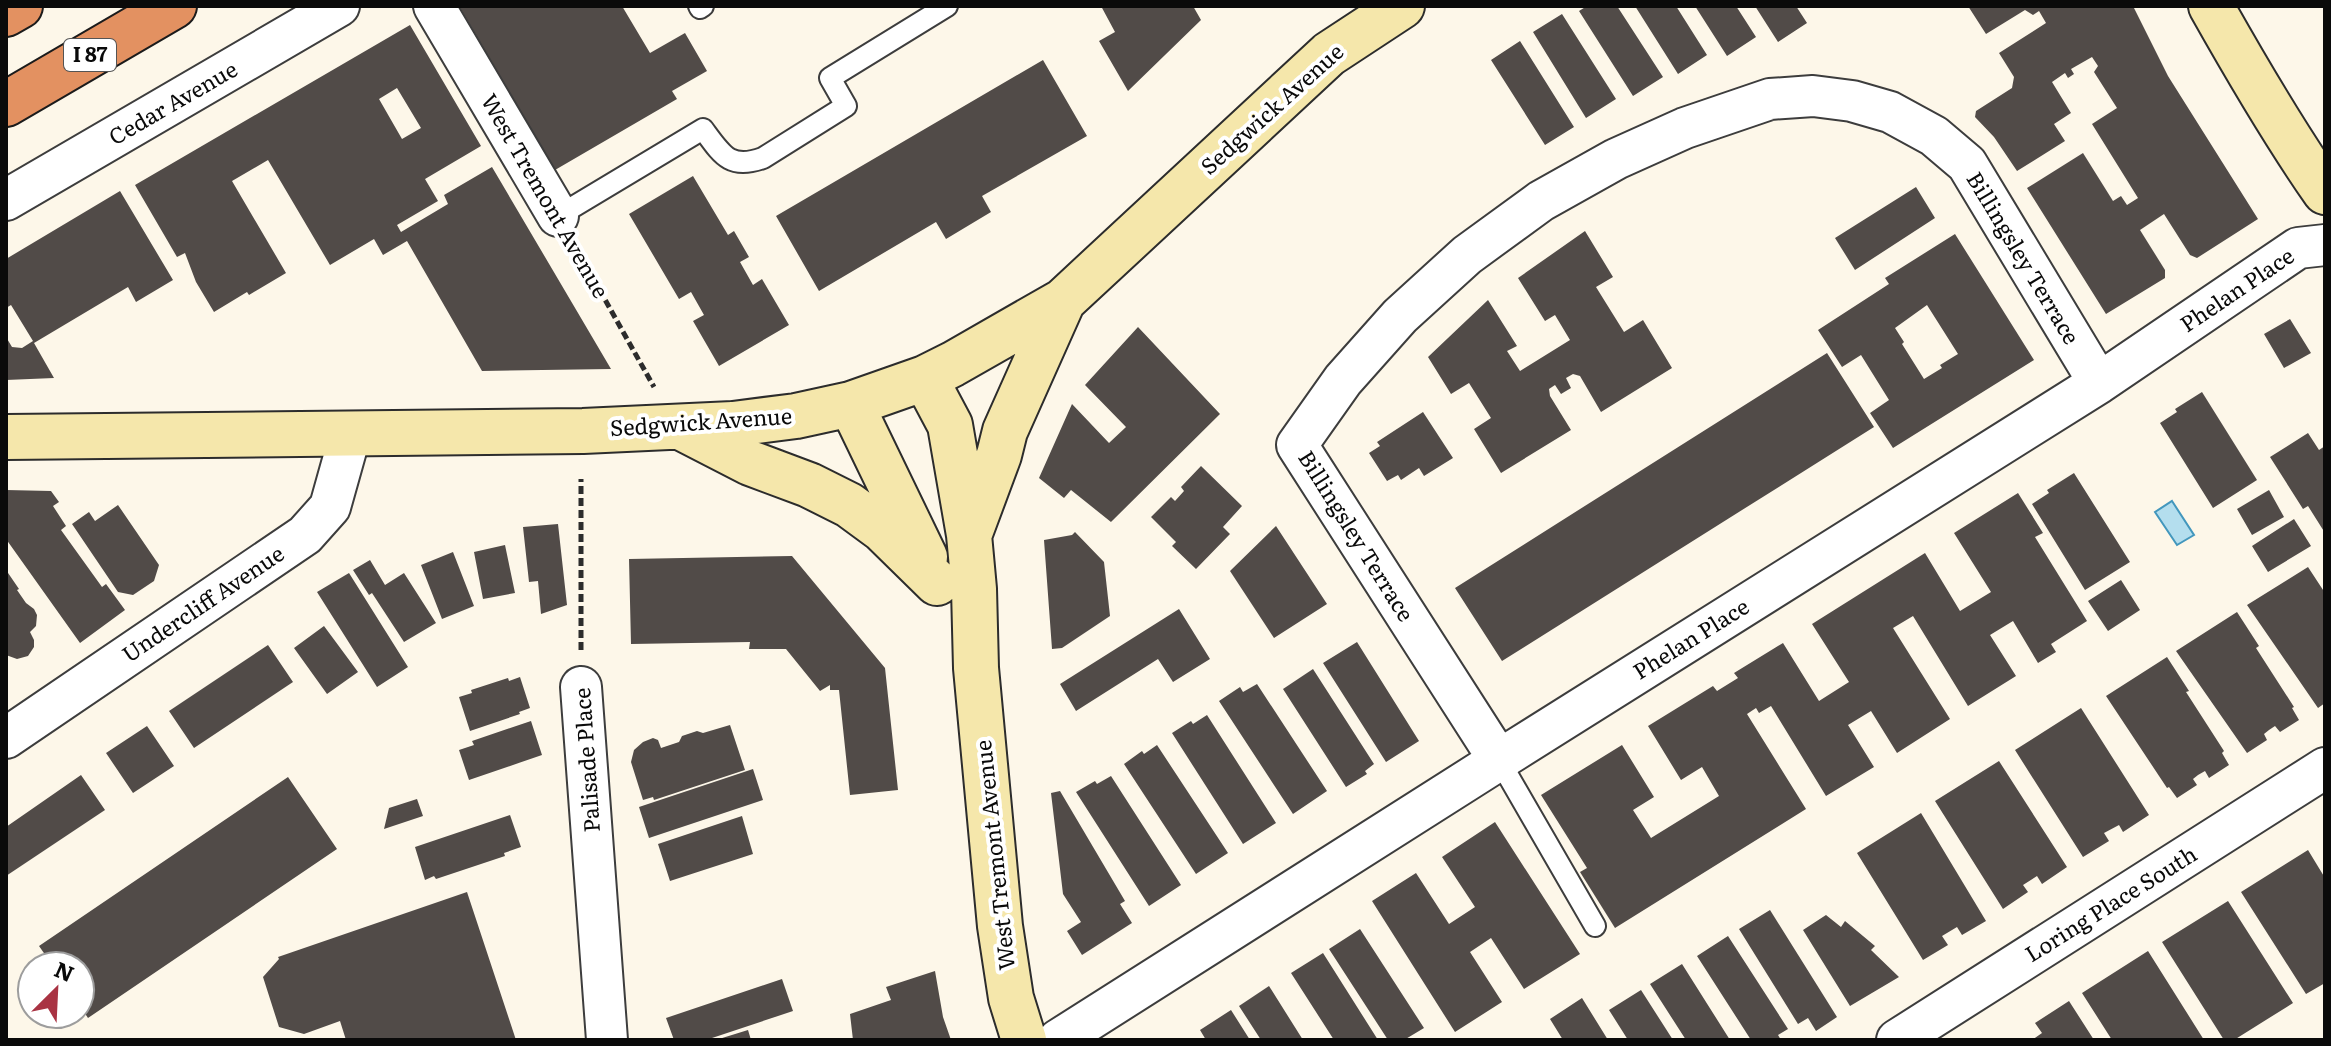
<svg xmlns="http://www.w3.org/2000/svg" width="2331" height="1046" viewBox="0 0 2331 1046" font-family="Literata,serif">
  <rect width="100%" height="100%" fill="#fdf7e9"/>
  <path fill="#b4deee" stroke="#4397bd" stroke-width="2" d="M2172,501l22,34 -17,10 -22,-33z"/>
  <path fill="#514b48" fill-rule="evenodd" d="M459,6h163l28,47 35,-20 22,38 -35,20 5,8 -122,71z
    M1101,6h92l8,14 -73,71 -29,-50 16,-9z
    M1587,6h30l46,71 -30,19 -54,-85z
    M1635,6h41l31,49 -29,19z
    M1695,6h41l20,31 -29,19z
    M1755,6h41l11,17 -29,19z
    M1968,6h165l35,70 90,143 -61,39 -7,-3 -26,-41 -24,16 25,40v8l-59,36 -79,-126 56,-35 30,48 8,-5 6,9 11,-7 -46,-74 25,-16 -23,-36 4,-6 -6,-9 -21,12 3,5 -6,4 -3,-5 -13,9 19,31 -17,11 11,17 -48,30 -23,-34 -19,-20 1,-6 36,-23 2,-11 -15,-24 47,-30 -7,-12 -6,4 -8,-5 -39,24z
    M1562,14l54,85 -30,19 -53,-86z
    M410,25l71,121 -56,33 13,22 -41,24 4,7 47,-28 -4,-9 48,-28 119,202 -129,2 -75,-130 -24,14 -9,-16 -44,26 -62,-105 -36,21 54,92 -37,22 -2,-3 -33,20 -18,-30 -11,-29 -8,4 -42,-72zM397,88l24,40 -19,11 -23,-40z
    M1520,41l54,86 -29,18 -54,-85z
    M1043,60l44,76 -105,60 9,16 -45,27 -10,-17 -117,69 -43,-75z
    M693,176l35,59 6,-4 15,26 -9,5 13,23 9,-6 27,46 -70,41 -26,-45 11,-6 -13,-23 -12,7 -50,-85z
    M1916,187l19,31 -80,52 -20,-32z
    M120,191l53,89 -37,22 -8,-15 -94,56 20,35 -48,2v-43l6,10 10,1 11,-7 -22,-36 -5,3v-49z
    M1585,231l28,46 -17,10 28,45 19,-12 29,48 -71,44 -21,-36 -7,-2 -7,4 5,10 -10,6 -6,-9 -6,4 1,7 21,34 -70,43 -27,-44 17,-11 -22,-35 -18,11 -23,-37 60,-57 29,46 -10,5 13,20 50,-31 -15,-25 -10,6 -27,-43z
    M1955,234l79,126 -141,88 -23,-35 19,-13 -28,-45 -19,12 -24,-37 71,-46 -4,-6zM1927,305l31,49 -18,11 2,3 -18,11 -22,-35 2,-2 -9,-14z
    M2290,319l21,34 -27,15 -20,-34z
    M1138,327l82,87 -109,108 -40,-32 -7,8 -25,-20 33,-74 37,39 17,-16 -41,-42z
    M1827,353l47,74 -372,234 -47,-73z
    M2202,392l55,88 -44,28 -53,-85 17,-11 -2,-3z
    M1423,412l30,46 -29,18 -5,-8 -18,12 -3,-5 -11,6 -18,-28 11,-7 -3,-4z
    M2308,433l11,17 6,-4v87l-17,-27 -5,3 -33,-52z
    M1201,466l41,40 -19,21 7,7 -34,35 -24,-23 4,-4 -25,-25 20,-20 4,4 9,-10 -3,-4z
    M2074,473l56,89 -45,28 -53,-86 17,-11 -2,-3z
    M6,490l45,1 8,11 -6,4 13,20 -5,4 41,57 4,-3 19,26 -45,33 -74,-104z
    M2269,490l15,27 -32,18 -15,-26z
    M2018,493l25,40 -8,4 52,84 -36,23 5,8 -18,11 -25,-42 -23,14 26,41 -48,30 -55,-90 -20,12 57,91 -53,34 -26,-42 -23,14 26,42 -48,29 -55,-90 -12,7 -3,-5 -9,6 59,95 -191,119 -35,-56 7,-4 -46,-73 81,-50 32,52 -21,13 18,28 68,-42 -17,-29 -21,13 -33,-54 65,-40 4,5 21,-13 -4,-5 49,-30 36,58 30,-19 -37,-58 113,-71 35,58 31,-19 -37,-59z
    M118,505l41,60 -5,16 -21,14 -15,-3 -46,-68 17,-12 6,9z
    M2294,519l17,27 -43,26 -16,-26z
    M558,524l9,81 -26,9 -3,-33 -9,1 -6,-55z
    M1276,526l51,78 -53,34 -44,-67z
    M1075,532l29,30 6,54 -48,32 -10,1 -8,-109 28,-5z
    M505,545l10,48 -32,6 -9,-47z
    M453,552l21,54 -32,13 -21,-54z
    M792,556l93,112 13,122 -48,5 -11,-105h-9v-5l-10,6 -34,-42h-37l1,-7 -119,2 -2,-85z
    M370,560l15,25 19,-12 32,50 -32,19 -32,-49 -3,2 -16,-25z
    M2308,567l17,26v110l-7,5 -71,-103z
    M6,570l13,19 -2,1 9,13 8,6 3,6 -1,11 -6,6 4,8v7l-6,9 -11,3 -11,-4z
    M349,573l59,94 -31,20 -60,-95z
    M2121,580l19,30 -32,21 -20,-30z
    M1179,609l31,50 -37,23 -15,-23 -82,52 -16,-27z
    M2237,612l22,34 -3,2 38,59 -2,1 7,12 -19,12 -5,-6 -6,4 -5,4 3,6 -20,13 -71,-102z
    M324,626l34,46 -31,22 -33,-46z
    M1357,642l62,99 -33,21 -63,-99z
    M268,645l25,37 -99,66 -25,-37z
    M2167,657l22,34 -3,1 38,59 -2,2 7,12 -20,13 -4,-7 -7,4 -5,4 4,6 -20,13 -8,-11 -2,1 -61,-92z
    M1313,669l61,95 -9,7 2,3 -21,13 -63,-98z
    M520,677l10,31 -11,4 1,2 -50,17 -11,-34 13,-4 -1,-3 37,-12 1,3z
    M1257,684l70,107 -34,23 -74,-113 21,-14 3,5z
    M2081,708l68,107 -26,17 -4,-7 -15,8 5,8 -26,16 -68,-107z
    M1207,715l69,108 -33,21 -71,-111 19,-12 2,3z
    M531,721l11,34 -73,25 -10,-30 15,-5 -2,-4z
    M730,725l15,45 -91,30 -1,-3 -10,3 -12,-38 3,-12 9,-8 10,-4 5,2 3,8 18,-6 3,-6 15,-5 6,2z
    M147,726l27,40 -41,27 -27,-40z
    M1157,745l71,108 -32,21 -72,-110 18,-13 2,3z
    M1999,761l68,106 -25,17 -5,-8 -14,9 5,7 -25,17 -68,-108z
    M753,769l10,31 -114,38 -10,-31z
    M81,775l24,35 -99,66v-49z
    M1111,776l70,109 -32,21 -73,-114 19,-11 2,3z
    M288,777l49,72 -249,169 -8,-12v-40h-27l-14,-20z
    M1060,791l65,110 -5,3 12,19 -50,32 -15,-24 14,-9 -18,-28 -12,-101z
    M417,799l6,17 -39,13 5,-21z
    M1921,813l65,108 -24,14 -5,-8 -15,9 6,9 -25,15 -66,-107z
    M510,815l11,32 -17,6 1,3 -69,23 -2,-3 -9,4 -10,-33z
    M742,816l11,38 -83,27 -12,-37z
    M1495,822l85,132 -56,35 -33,-51 -21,14 32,50 -47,30 -83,-131 44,-28 33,51 26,-17 -33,-50z
    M2308,850l17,28v105l-19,11 -65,-102z
    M467,892l49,148h-170l-6,-19 -36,13 -25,-7 -16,-50 16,-18 -1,-2z
    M2228,901l65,102 -59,37h-10l-62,-98z
    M1770,910l67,107 -21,14 -8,-13 -10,6 -59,-95z
    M1826,915l15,12 4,-6 30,25 -4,4 28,27 -49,29 -47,-76z
    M1360,929l64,99 -20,12h-16l-59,-91z
    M1728,936l60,93 -10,6 3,5h-30l-54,-84z
    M2148,951l56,89h-92l-30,-47z
    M1323,953l55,87h-44l-43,-67z
    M1682,964l48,76h-44l-36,-56z
    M935,971l8,46 8,23h-98l-3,-26 41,-14 -5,-13z
    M782,979l11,32 -87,29h-32l-8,-22z
    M1269,986l34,54h-42l-22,-34z
    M1641,990l32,50h-45l-19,-30z
    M1582,998l26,42h-45l-13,-21z
    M2069,1001l25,39h-62l10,-7 -7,-10z
    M1231,1010l19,30h-44l-6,-10z
    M748,1030l3,10h-32v-1z"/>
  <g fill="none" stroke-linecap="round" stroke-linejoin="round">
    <g stroke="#3d3d3d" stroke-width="24">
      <path id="lane" d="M699,6l1,2 3,-2
        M558,216l145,-87c19,26 27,41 60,29l83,-52 -16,-28 117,-72
        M1499,760l96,166"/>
    </g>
    <g stroke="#3d3d3d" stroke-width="44">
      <path id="street" d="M434,6l124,210
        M6,200l333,-194
        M581,687l26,353
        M6,738l299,-203 25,-28 21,-75
        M1499,760l-202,-315 46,-65 57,-64 67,-61 74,-54 75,-42 69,-31 85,-29 43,-3 39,5 38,11 44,24 33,28 132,219
        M1058,1040l441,-280 600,-377 199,-135 27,-3
        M1897,1040l428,-272"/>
    </g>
    <g stroke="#2c2c2c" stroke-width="48">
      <path id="secondary" d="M2211,6c36,64 72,126 114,186
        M925,378l25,47 19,110 5,54 2,79 24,258 11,72 13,42
        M851,404l74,153
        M682,428l68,35 59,22 40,20 34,25 54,53
        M6,437l577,-6 150,-7 63,-8 55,-12 74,-26 28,-14 110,-63 266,-247 73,-48
        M970,533l29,-78 6,-24 58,-130"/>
    </g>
    <g stroke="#1b1b1b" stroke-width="48">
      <path id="highway" d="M6,14l14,-8
        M6,104l168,-98"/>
    </g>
    <path stroke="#2c2c2c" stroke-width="5" stroke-dasharray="8 4" stroke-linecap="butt" d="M576,248l78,139
      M581,650v-171"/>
    <use href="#lane" stroke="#fff" stroke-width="20"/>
    <use href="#street" stroke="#fff" stroke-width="40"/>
    <use href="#secondary" stroke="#f5e7ab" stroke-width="44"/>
    <use href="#highway" stroke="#e39161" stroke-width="44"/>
  </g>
  <g text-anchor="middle" stroke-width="8" stroke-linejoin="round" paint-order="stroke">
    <rect fill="#fff" stroke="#545454" stroke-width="2" x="64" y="39" width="52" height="32" rx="6"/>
    <g font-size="20" font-weight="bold" fill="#0a0a0a">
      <text x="90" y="62">I 87</text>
    </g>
    <g font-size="22" fill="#0a0a0a" stroke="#fff">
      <text transform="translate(173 103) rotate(-30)" y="8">Cedar Avenue</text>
      <text transform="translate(1272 109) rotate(-42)" y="8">Sedgwick Avenue</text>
      <text transform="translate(545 196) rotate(60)" y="8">West Tremont Avenue</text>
      <text transform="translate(2023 258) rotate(59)" y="8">Billingsley Terrace</text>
      <text transform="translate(2237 290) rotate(-34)" y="8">Phelan Place</text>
      <text transform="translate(701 422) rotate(-4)" y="8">Sedgwick Avenue</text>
      <text transform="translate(1356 536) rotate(58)" y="8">Billingsley Terrace</text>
      <text transform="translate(203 604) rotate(-34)" y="8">Undercliff Avenue</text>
      <text transform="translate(1691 639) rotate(-32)" y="8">Phelan Place</text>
      <text transform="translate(587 760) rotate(-94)" y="8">Palisade Place</text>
      <text transform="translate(995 855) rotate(-96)" y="8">West Tremont Avenue</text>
      <text transform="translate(2111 904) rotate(-32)" y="8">Loring Place South</text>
    </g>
  </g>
  <rect width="2331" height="1046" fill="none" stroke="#0a0a0a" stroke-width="16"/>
  <g transform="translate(56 990) rotate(24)"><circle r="38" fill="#ffffff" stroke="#9d9d9d" stroke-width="2"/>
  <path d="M0-6L14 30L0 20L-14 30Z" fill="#a93343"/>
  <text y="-12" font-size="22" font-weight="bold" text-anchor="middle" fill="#0a0a0a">N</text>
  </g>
</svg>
